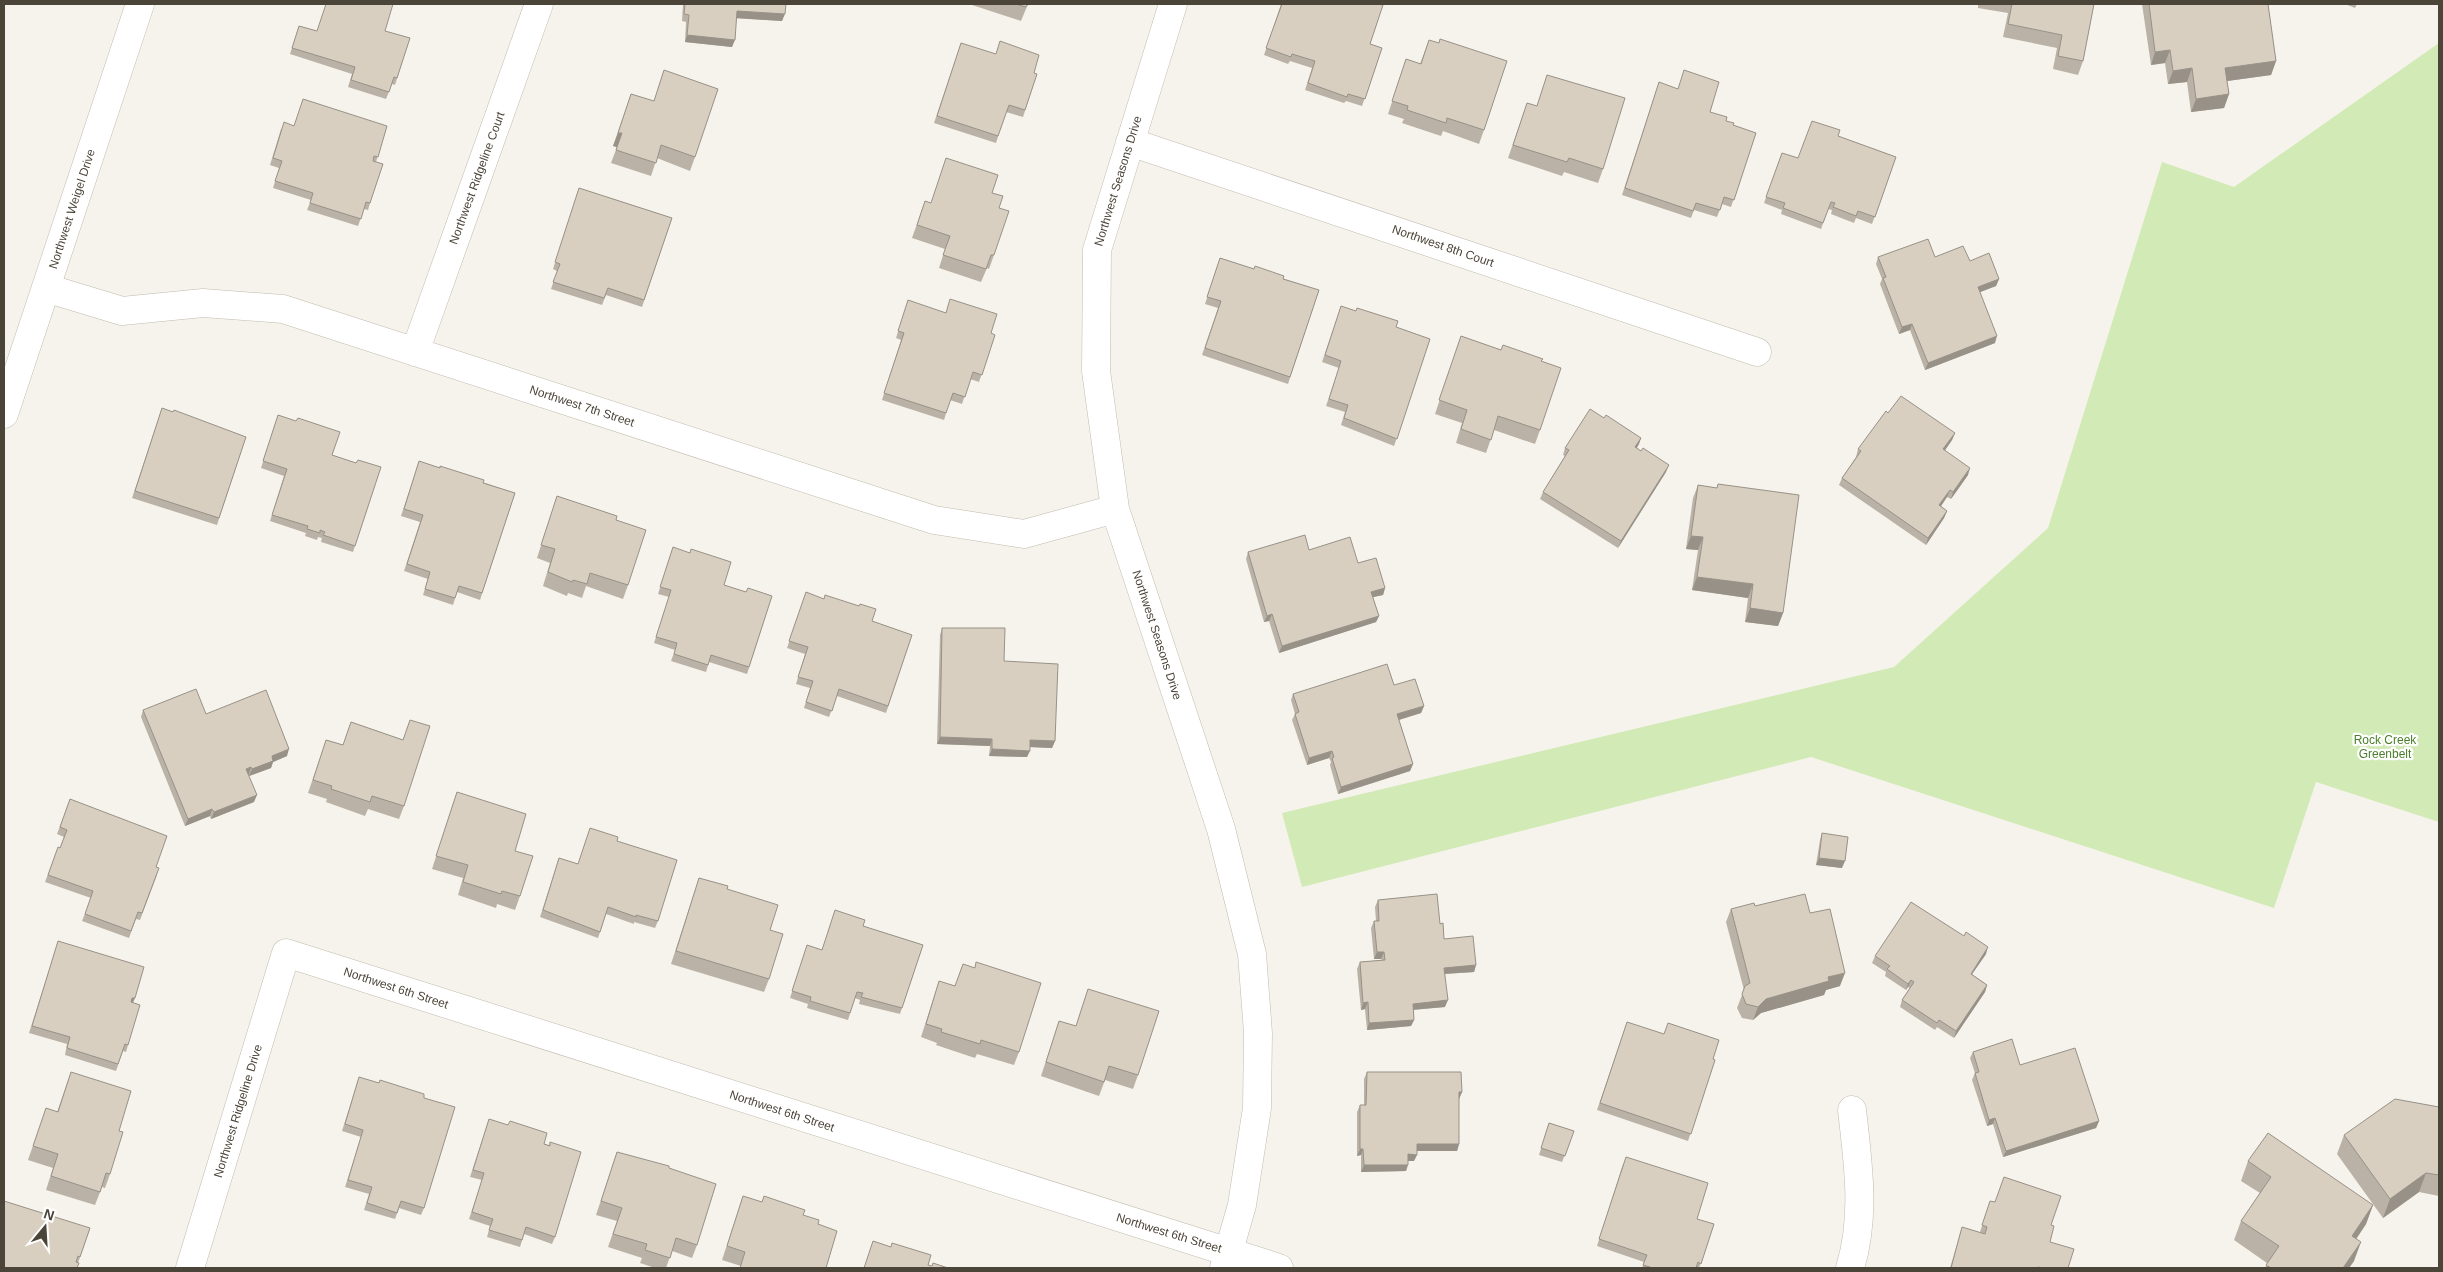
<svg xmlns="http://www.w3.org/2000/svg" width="2443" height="1272" viewBox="0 0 2443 1272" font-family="Arial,sans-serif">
  <rect width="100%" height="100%" fill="#f6f3ec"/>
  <path fill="#d2eab5" d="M2439,43v779l-123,-40 -42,126 -463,-151 -509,130 -20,-74 612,-146 154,-139 114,-366 72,25z"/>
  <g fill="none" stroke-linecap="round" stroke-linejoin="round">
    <g stroke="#c2bbae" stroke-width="29">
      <path id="minor" d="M1173,4l-76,246 -1,121 19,138 106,320 31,125 6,79 -1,75 -15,97 -18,63
        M1130,142l627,210
        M46,288l76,23 81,-8 80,6 651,211 90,14 91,-25
        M415,352l124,-348
        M190,1268l96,-315 993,315
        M1850,1268c16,-52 8,-105 2,-158"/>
    </g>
    <g stroke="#c2bbae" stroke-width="29">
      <path id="tertiary" d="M4,414l136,-410"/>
    </g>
    <use href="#minor" stroke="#fff" stroke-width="28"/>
    <use href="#tertiary" stroke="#fff" stroke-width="28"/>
  </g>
  <path fill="#bab2a6" d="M683,4h103l-4,17 -46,-3 -4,29 -47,-5 1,-20 -4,-1z
    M969,4h59l-7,17z
    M1281,4l89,40 12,4 -20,58 -16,-5 -2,2 -39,-13 7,-22 -22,-7 -2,3 -24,-9z
    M1978,4h116l-11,57 -5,14 -25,-6 4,-21 -54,-11 5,-24 -30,-5z
    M2142,4h126l8,57 -5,14 -44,6 2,13 -5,14 -33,4 -4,-30 -19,2 -3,-21 -14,2z
    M2345,4h12l-2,4z
    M299,26l17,5h69l25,7 -15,47 -3,-1 -6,15 -38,-12 4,-13 -62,-20z
    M1429,40l55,90 -5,14 -36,-13 -2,5 -39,-13 2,-4 -16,-5 18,-55 14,5z
    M961,43l76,31 -14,43 -17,-5 -10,31 -62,-20z
    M664,70l31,87 -5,14 -33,-13 -6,18 -40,-13 6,-16 -4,-1 18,-52 23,7z
    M1547,75l56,94 -5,14 -34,-11 -2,4 -54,-18 19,-55 10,3z
    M1659,82l74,43 23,8 -25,74 -9,-3 -5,13 -23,-7 -3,8 -69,-23z
    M294,126h93l-11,36 -6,41 -2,7 -4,-1 -6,17 -51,-16 4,-10 -38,-12 6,-20 -9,-3 11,-36z
    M1838,136l58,21 -24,67 -16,-6 -2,5 -23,-9 1,-4 -4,-1 -7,20 -40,-15 1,-4 -18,-7 18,-50 16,5z
    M579,188l93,30 -30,89 -36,-12 -4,10 -51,-16 6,-18 -4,-2z
    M992,193l7,15 -5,47 -5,14 -2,-1 -6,14 -42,-14 6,-19 -33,-11 13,-37 5,2z
    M1878,257h57l35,4 29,18 -3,7 -16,6 15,51 -70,27 -15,-40 -11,4 -19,-50 2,-5 -6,-15z
    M1220,258l99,32 -31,94 -86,-29 16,-47 -13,-4z
    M908,300l87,35 -16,47 -9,-3 -8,25 -12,-4 -6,20 -62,-20 19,-60 -5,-2z
    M1341,306l55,21 34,12 -36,107 -53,-21 4,-13 -19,-6 13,-38 -17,-6z
    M1461,336l40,14 41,11 -2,69 -5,14 -41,-14 -8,23 -30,-10 6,-20 -27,-9z
    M162,408l84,29 -29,88 -85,-27z
    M1888,413l67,20 -3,7 -7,10 23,25 -17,24 -4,-2 -6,9 6,5 -3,7 -18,27 -87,-60 3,-7 14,-21 2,-8z
    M278,415l54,40 24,8 25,4 -28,85 -32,-10 1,-4 -4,-1 -1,3 -12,-4 1,-3 -36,-12 14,-45 -23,-8z
    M1604,418l37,20 -4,10 29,24 -48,76 -78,-49 3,-7 22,-36 -2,-1 2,-7z
    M419,461l96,32 -35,107 -23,-8 -4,13 -30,-10 5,-16 -24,-8 16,-49 -19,-6z
    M1718,484l65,129 -5,13 -33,-4 3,-24 -56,-8 6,-40 -12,-1 7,-51 5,-13 19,3z
    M557,496l59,24 12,65 -5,14 -37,-13 -4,12 -14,-5 -1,3 -24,-10 7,-23 -13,-5z
    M673,547l51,38 22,7 26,4 -25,78 -38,-12 -3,10 -35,-11 4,-11 -21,-7 15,-46 -11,-3z
    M1248,552l110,11 27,25 -2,7 -10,2 6,19 -3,6 -97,31 -10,-32 -5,1 -18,-63z
    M806,592l66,29 40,14 -26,78 -49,-17 -8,21 -25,-9 6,-20 -14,-4 9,-30 -18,-6z
    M942,628l62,33 51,80 -3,7 -22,-1 -3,10 -38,-1 1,-10 -53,-2 3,-109z
    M1394,685l30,21 -3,7 -22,7 14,44 -3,7 -72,23 -8,-29 1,-3 -2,-4 -22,7 -15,-45 3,-6 -4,-14 2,-6z
    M143,710l63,4 81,42 -14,6 -2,6 -22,8 -1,-2 6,28 -43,17 -1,-3 -25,10 -44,-109z
    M410,720l-6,86 -5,13 -31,-10 -3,7 -39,-14 1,-3 -19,-6 18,-53 17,5 8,-23 52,18z
    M457,792l58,59 5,45 -5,14 -18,-6 -1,4 -38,-13 5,-17 -31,-9z
    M70,799l86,68 1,8 -17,45 -4,-1 -7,19 -47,-17 9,-23 -46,-16 13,-35 2,1 4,-11 -7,-3z
    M1822,833l20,35 -26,-3 4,-25z
    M617,841l41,80 -3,7 -21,-6v2l-28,-10 -8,24 -58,-21 19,-59 19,6z
    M699,878l28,11 43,41 -1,49 -5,13 -93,-28z
    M1378,900l62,24 4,15 32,26 -2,7 -29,2v33l-32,3 1,10 -3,6 -44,4 -2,-21 -4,1 -4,-41 3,-7 22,-2 -1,-1h-7l-3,-31 3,-7h2l-1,-14z
    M1755,906l55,7 30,73 -14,4 -2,5 -63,18 -8,7 -11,-2 -5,-10 7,-18 -18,-68 5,-13z
    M863,926l60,19 -23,69 -41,-10 1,-4 -5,-2 -7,22 -41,-12 1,-4 -18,-6 17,-53 15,5z
    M56,948l77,55 -5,42 -2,7 -3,-1 -7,20 -51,-16 2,-11 -38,-11z
    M1986,954l-14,20 15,11 -2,7 -31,46 -17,-11 -2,3 -35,-23 2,-7 8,-12 -2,-1 -2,3 -21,-14 1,-4 -14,-9 3,-7z
    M963,964l56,88 -5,13 -37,-11 -2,4 -39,-13 1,-2 -16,-6 18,-56 16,5z
    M1088,989l50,86 -5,14 -28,-9 -6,16 -58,-20 18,-55 17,5z
    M1627,1022l88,38 -27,81 -91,-31z
    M1973,1052l47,13 79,56 -3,7 -93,29 -10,-33 -6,2 -15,-46 3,-7 -5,-15z
    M71,1072l39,102 -5,14 -3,-1 -7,18 -49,-15 7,-22 -25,-8 18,-52 11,4z
    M1367,1072l95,20 -3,7v45l-2,7h-40l-3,10h-6l-2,10 -45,1v-17l-4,1v-44l3,-7h4v-26z
    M359,1077l65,21v110l-3,7 -22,-7 -4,11 -31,-9 5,-16 -24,-7 16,-50 -19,-6z
    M2439,1107v89l-20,-4 -36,26 -46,-64 7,-19z
    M489,1119l55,25 5,1 1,-3 5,95 -3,7 -28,-10 -4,13 -33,-10 3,-11 -21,-7 13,-39 -12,-3z
    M1549,1123l25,8 -12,31 -23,-7z
    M617,1152l52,16 28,77 -5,13 -20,-7 -6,17h-11l-15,-5 2,-5 -34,-11 9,-26 -21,-6z
    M2248,1161l125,44 -7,19 -10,15 -2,22 -5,7h-84l2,-5 -33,-23 7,-19 19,-28 -19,-12z
    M1623,1164l74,55 17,5 -15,44h-57l2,-6 -47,-16z
    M743,1196l60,19 15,9 8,44h-86l1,-2 -19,-6z
    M1988,1208l63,17 -1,17 18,26h-118l12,-41 23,7 -5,-2z
    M90,1228l-12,35 -74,5z"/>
  <path fill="#979187" d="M737,11l48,3 -3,7 -48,-3z
    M687,35l48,5 -3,7 -47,-5z
    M2170,50l-5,13 -14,2 4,-13z
    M2276,61l-5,14 -51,7 5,-14z
    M2192,68l-5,14 -19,2 5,-13z
    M2229,94l-5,14 -33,4 5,-13z
    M618,133h4l-5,14 -4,-1z
    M1999,279l-3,7 -21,8 3,-7z
    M1912,324l-2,6 -11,4 3,-7z
    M1997,336l-2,7 -70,27 3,-7z
    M1955,433l-3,7 -11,16 2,-7z
    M1641,438l-2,6 -6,10 2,-7z
    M1669,465l-3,7 -48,76 3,-7z
    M1970,468l-2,7 -17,24 2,-7z
    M1950,490l-3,7 -10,15 2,-7z
    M1947,511l-3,7 -18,27 2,-7z
    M1691,536l12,1 -5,13 -12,-1z
    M1697,577l56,7 -5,14 -56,-8z
    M1385,588l-2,7 -14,3 2,-6z
    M1750,608l33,5 -5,13 -33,-4z
    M1272,614l-3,7 -5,1 3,-6z
    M1379,616l-3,6 -97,31 3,-7z
    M1424,706l-3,7 -26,8 2,-7z
    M940,737l52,2 -2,7 -53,-2z
    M1030,740l25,1 -3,7 -24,-1z
    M289,749l-2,7 -14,6 -2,6 -22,8 3,-7 20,-13z
    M992,749l38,2 -3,6 -38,-1z
    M1332,751l-3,7 -22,7 2,-7z
    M1413,764l-3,7 -72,23 3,-7z
    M251,767l-2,7 -5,2 2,-7z
    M257,795l-3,7 -43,17 3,-7z
    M212,809l-2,7 -25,10 3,-7z
    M1819,858l26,3 -3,7 -26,-3z
    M1988,947l-2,7 -18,26 3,-6z
    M1377,952h7l-3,7h-7z
    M1476,965l-2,7 -32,2 2,-6z
    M1845,973l-5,13 -14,4 -2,5 -63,18 -8,7 5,-13 8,-8 62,-22z
    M1911,980l-3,7 -2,3 2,-6z
    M1987,985l-2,7 -31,46 2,-7z
    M132,998h3l-3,7h-2z
    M1448,1000l-3,7 -35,3 3,-6z
    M1368,1002l-3,7 -4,1 2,-7z
    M1414,1020l-3,6 -44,4 2,-7z
    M1459,1092h3l-3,7h-3z
    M1995,1118l-2,6 -6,2 2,-6z
    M2099,1121l-3,7 -93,29 3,-6z
    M1417,1144h42l-2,7h-43z
    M1360,1149h3l-2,6 -4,1z
    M1408,1154l9,1 -3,6h-8z
    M1364,1165h44l-2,6 -45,1z
    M2426,1173l-7,19 -36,26 7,-19z
    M2373,1205l-7,19 -21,32 7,-20z
    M2361,1242l-7,19 -5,7h-6z"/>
  <path fill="#d8cfc1" stroke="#979187" d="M326,4h67l-8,27 25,7 -13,40 -3,-1 -5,15 -38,-12 4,-13 -63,-19 7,-22 18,5z
    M685,4h101l-1,10 -48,-3 -2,29 -48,-5 2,-20 -5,-1z
    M1015,4h13l-2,3z
    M1282,4h96l5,1 -13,39 12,4 -17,51 -17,-5 -1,3 -39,-14 7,-22 -23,-7 -1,3 -25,-9z
    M2012,4h82l-11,57 -25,-5 4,-21 -54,-11z
    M2149,4h119l8,57 -51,7 4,26 -33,5 -4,-31 -19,3 -3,-21 -15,2z
    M1440,39l67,22 -23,69 -37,-12 -1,5 -39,-13 1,-4 -16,-5 14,-42 15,5 8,-24 10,3z
    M1000,41l39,14 -5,18 3,1 -12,36 -16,-5 -11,31 -61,-20 24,-73 35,11z
    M664,70l54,19 -23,68 -34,-12 -5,18 -40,-13 6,-17h-4l13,-39 23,7z
    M1684,70l35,12 -9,30 17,5 -1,4 8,2 -1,2 23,8 -22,67 -10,-3 -4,13 -24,-7 -3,8 -68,-23 34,-106 19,7z
    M1547,75l78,23 -22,71 -34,-11 -2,4 -54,-17 14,-42 10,3z
    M303,99l84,27 -9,31 -4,-1 -1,5 10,3 -13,39 -4,-1 -5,17 -51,-16 3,-10 -38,-12 7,-20 -9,-3 11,-36 10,4z
    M1812,121l28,9 -2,6 58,21 -21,60 -17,-6 -2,5 -23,-9 2,-4 -4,-1 -8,21 -40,-15 2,-5 -19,-6 16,-44 16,5z
    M946,158l52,17 -6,18 11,3 -4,12 10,3 -15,44h-3l-5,14 -43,-14 7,-19 -33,-11 8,-24 6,2z
    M579,188l93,30 -28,82 -36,-12 -4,10 -51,-16 7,-18 -5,-2z
    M1928,239l7,18 28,-11 7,15 19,-8 10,26 -21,8 19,49 -69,27 -16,-39 -10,3 -19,-49 3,-1 -8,-20z
    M1220,258l34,11 1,-3 29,10 -1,3 36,11 -29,87 -85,-29 16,-47 -14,-4z
    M950,299l47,15 -6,19 4,2 -13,40 -9,-3 -8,25 -12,-4 -7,20 -62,-20 20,-60 -6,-2 10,-31 38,13z
    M1341,306l15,5 1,-3 41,13 -2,6 34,12 -33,100 -53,-21 4,-13 -19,-6 12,-38 -16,-6z
    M1461,336l40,14 2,-5 40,14 -2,2 20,7 -21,62 -42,-14 -7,24 -30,-11 6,-19 -28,-10z
    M1901,396l54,37 -12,16 27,19 -17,24 -3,-2 -11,15 8,6 -19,27 -86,-60 19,-27 -3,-2 28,-38 2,2z
    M162,408l11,4 1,-2 72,27 -27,81 -84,-27z
    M1590,409l14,9 2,-3 35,23 -6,9 6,4 2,-3 26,17 -48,76 -78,-49 26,-42 -4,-2z
    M278,415l18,6 2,-3 42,14 -8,23 24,8 2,-3 23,7 -26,79 -32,-11 2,-3 -5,-2v3l-13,-4 1,-3 -36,-11 15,-46 -24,-8z
    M419,461l21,7v-2l44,14 -1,3 32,10 -33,100 -23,-7 -4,12 -30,-9 5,-17 -23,-8 16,-49 -19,-6z
    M1718,484l81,11 -16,118 -33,-5 3,-24 -56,-7 6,-40 -12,-1 7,-51 19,3z
    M557,496l60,20 -1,4 30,10 -18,55 -38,-12 -3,11 -14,-4 -1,2 -24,-10 7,-23 -14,-4z
    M1305,535l4,15 41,-13 8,26 18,-5 9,30 -14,4 8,24 -97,30 -10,-32 -5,2 -19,-64z
    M673,547l17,6 1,-4 40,13 -7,23 22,7 2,-4 24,8 -23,71 -38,-12 -3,10 -34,-11 3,-11 -21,-6 15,-47 -11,-3z
    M806,592l18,7 1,-4 34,11 1,-2 16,5 -4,12 40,14 -24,71 -49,-17 -7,22 -26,-9 7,-21 -15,-4 10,-30 -19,-6z
    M942,628h63l-1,33 54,3 -3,77 -25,-1v11l-38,-2v-10l-52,-2z
    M1387,664l7,21 21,-6 9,27 -27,8 16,50 -72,23 -9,-29 2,-1 -2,-6 -23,7 -14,-44 4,-2 -6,-18z
    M196,689l10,25 60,-24 23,59 -17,7 1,5 -21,8 -1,-2 -5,2 11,26 -43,17 -2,-3 -24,10 -45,-109z
    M410,720l20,6 -26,80 -32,-10 -2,6 -39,-13 1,-3 -19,-6 13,-40 17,5 8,-23 52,18z
    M457,792l69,22 -11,37 18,5 -13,40 -18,-5 -1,3 -38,-12 5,-17 -32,-9z
    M70,799l97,37 -11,31 3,1 -17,45 -4,-1 -7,19 -46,-17 8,-23 -45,-16 10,-28 2,1 7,-18 -7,-3z
    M590,828l28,9 -1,4 60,19 -19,61 -22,-6v2l-28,-10 -8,25 -57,-22 16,-52 19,6z
    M1822,833l26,4 -3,24 -26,-3z
    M699,878l29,8 -1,3 51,16 -8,25 13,4 -14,45 -93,-28z
    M1437,894l3,30 3,-1 1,16 29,-3 3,29 -32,3 4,32 -35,4 1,16 -45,3 -1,-21 -5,1 -3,-41 25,-2 -1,-8h-7l-3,-31h5l-1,-21z
    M1805,894l5,19 20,-4 15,64 -17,4 1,4 -63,18 -8,8 -12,-3 -4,-10 3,-8 5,-3 -19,-74 23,-6 1,3z
    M1911,902l53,34 2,-4 22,15 -17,27 16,11 -31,46 -17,-11 -2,3 -35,-23 12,-18 -3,-2 -3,4 -21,-15 3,-3 -15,-10z
    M835,910l30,10 -2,6 60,19 -21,63 -41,-11 2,-4 -6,-1 -7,21 -40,-12 1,-4 -19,-6 15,-46 15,5z
    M58,941l86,26 -9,31h-3l-1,4 9,3 -12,40 -3,-1 -7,20 -51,-16 3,-11 -38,-11z
    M976,962l65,21 -22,69 -38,-12 -1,4 -39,-12 1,-3 -16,-5 13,-43 16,5 8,-22 12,4z
    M1088,989l71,22 -21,64 -29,-9 -5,16 -58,-20 13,-41 17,5z
    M1627,1022l37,12 4,-11 51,17 -6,19 2,1 -24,74 -91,-31z
    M2012,1039l8,26 55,-17 24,73 -93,30 -11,-33 -6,2 -14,-47 4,-1 -6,-20z
    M71,1072l60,19 -12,40 4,1 -13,42 -4,-1 -6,19 -49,-16 7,-22 -25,-8 13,-38 12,4z
    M1367,1072h94l1,20h-3v52h-42v11l-9,-1v11h-44l-1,-16h-3v-44h6z
    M359,1077l20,6 1,-3 44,14v4l31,9 -31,101 -23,-7 -4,12 -30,-10 5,-16 -24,-7 15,-50 -18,-6z
    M2395,1099l44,8v68l-13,-2 -36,26 -46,-64z
    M489,1119l19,6 2,-4 37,12 -3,11 6,2v-4l31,10 -26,85 -29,-10 -4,13 -33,-10 4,-11 -21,-7 12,-39 -11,-3z
    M1549,1123l25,8 -9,25 -24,-8z
    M2268,1133l105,72 -21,31 9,6 -18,26h-72l-5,-3 13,-19 -38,-25 30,-44 -23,-16z
    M617,1152l52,14v2l47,16 -19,61 -21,-7 -6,20 -25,-8 2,-6 -34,-10 9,-26 -21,-7z
    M1626,1157l82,26 -11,36 17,5 -13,40 -3,-2 -2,6h-43l-10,-3 4,-10 -48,-16z
    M2004,1177l57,19 -10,29 3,1 -4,16 24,7 -6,19h-26l-4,-1 -1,1h-86l11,-41 23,7 2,-7 -5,-2 8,-24 5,1z
    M743,1196l19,6 2,-6 41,14 -2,5 16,5 -1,4 19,7 -11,37h-86l5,-16 -18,-6z
    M4,1201l86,27 -10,29 -2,-1 -2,6 3,1 -2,5h-73z
    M873,1241l18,6 1,-4 39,12 -3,10 4,1 1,-3 15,5h-84z"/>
  <g text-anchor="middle" stroke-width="4.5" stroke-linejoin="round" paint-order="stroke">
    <g font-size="12" fill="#4b4439" stroke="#fff">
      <text transform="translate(477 178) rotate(-70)" y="4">Northwest Ridgeline Court</text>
      <text transform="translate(1118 181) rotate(-73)" y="4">Northwest Seasons Drive</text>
      <text transform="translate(72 209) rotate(-72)" y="4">Northwest Weigel Drive</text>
      <text transform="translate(1443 246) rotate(19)" y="4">Northwest 8th Court</text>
      <text transform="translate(582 406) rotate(18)" y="4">Northwest 7th Street</text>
      <text transform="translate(1157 635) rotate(72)" y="4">Northwest Seasons Drive</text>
      <text transform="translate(396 988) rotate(18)" y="4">Northwest 6th Street</text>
      <text transform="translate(238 1111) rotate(-73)" y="4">Northwest Ridgeline Drive</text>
      <text transform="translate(782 1111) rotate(18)" y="4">Northwest 6th Street</text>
      <text transform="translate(1169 1233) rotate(17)" y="4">Northwest 6th Street</text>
    </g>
    <g font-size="12" fill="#4a7f2a" stroke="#fff">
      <text x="2385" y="744">Rock Creek<tspan x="2385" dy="14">Greenbelt</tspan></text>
    </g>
  </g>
  <rect width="2443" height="1272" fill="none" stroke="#4b4439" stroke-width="10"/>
  <g transform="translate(45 1227) rotate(18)" stroke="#ffffff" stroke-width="4" paint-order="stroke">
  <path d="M0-4L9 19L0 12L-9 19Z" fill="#4b4439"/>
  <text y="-8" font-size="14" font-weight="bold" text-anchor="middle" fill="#4b4439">N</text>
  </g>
</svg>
